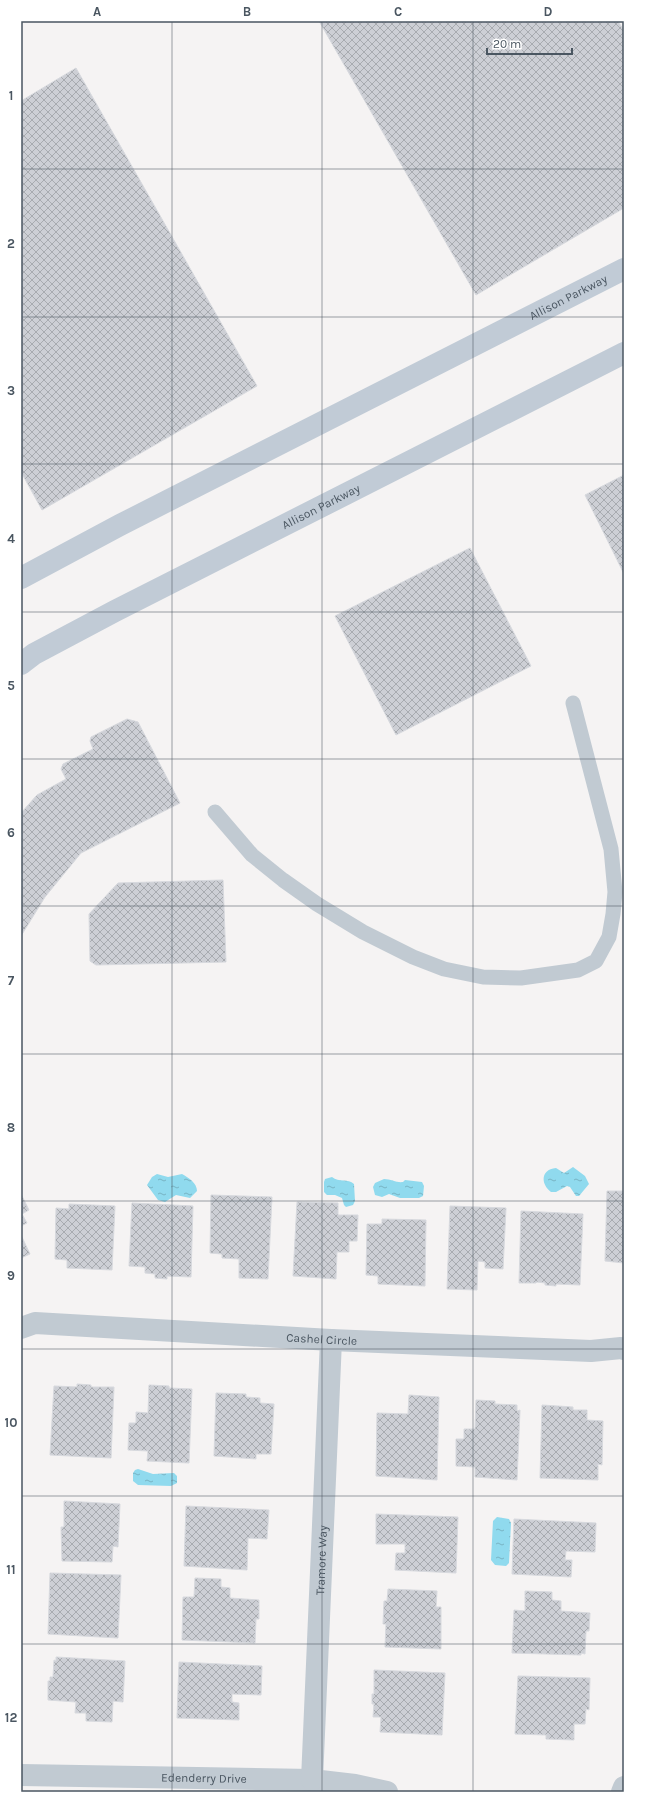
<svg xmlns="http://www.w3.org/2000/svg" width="645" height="1813" viewBox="0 0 645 1813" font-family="Karla,sans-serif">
  <defs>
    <pattern id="water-ripples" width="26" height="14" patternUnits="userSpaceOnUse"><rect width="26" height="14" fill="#90daee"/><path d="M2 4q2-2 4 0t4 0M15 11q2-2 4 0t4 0" fill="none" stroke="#78b4c4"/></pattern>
    <pattern id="building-cross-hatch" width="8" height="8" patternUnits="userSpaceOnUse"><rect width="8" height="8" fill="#cdcfd5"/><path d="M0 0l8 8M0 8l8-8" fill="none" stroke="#a8abb0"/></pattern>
  </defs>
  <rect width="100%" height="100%" fill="#f5f3f3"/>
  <path fill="url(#water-ripples)" d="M573,1167l12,9 4,8 -10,12h-3l-6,-9 -3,-1 -11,6h-5c-11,-8 -10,-23 5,-24l8,5z
    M157,1174l11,3 14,-3c7,4 15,9 15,17l-7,7 -14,-3 -11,7 -7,-2 -11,-15 5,-8z
    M332,1177c7,6 16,1 22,7l1,17 -2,4 -7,2 -2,-2 -2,-7 -7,-3h-8l-3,-3v-10l1,-3z
    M384,1179c7,0 13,4 19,3l2,-2 17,2 2,4 -1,10 -4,2h-19l-11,-4 -7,3 -7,-2 -2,-8 2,-4z
    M138,1469l15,5 21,-1 3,3v7l-6,3 -33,-1 -5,-4v-8l2,-3z
    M497,1517l12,2 2,4 -2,40 -3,3 -11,-1 -4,-5 2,-39z"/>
  <path fill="url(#building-cross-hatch)" stroke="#d7d9de" d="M319,21h299l6,10v177l-148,87z
    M76,68l181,318 -215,124 -21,-38v-371z
    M624,475v99l-39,-79z
    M470,548l61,118 -135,69 -61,-119z
    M127,719l11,3 42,81 -99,50 -36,44 -24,39v-123l16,-18 29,-16 -5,-10 2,-5 30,-15 -3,-8 1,-4z
    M223,880l3,82 -130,3 -6,-4 -1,-47 29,-31z
    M607,1191h17v72l-19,-2z
    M21,1194l8,16 -7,4 5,9 -6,3z
    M211,1195l61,2 -4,82 -29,-1v-19l-17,-1v-4l-12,-1z
    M297,1202l41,1v12h20l-1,26h-8v11h-12l-1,27 -43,-3z
    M132,1203l61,3 -2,71 -24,-1v3l-12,-1v-4l-10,-1v-6l-16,-1z
    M69,1204l46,2 -3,64 -45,-2v-8l-12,-1 1,-51 13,1z
    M450,1206l56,2 -3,61 -18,-1v-6l-7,-1 -1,29 -30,-1z
    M521,1211l62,3 -3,71 -24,-1v2l-11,-1v-2l-8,-1 -1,1h-17z
    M382,1219l44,1 -1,66 -47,-2v-8l-12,-1 1,-51h15z
    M21,1235l9,19 -9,4z
    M77,1384l14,1v2h23l-3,71 -61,-3 4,-69 23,1z
    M149,1385l20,1v2l23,1 -3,74 -42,-2 1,-10 -20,-1 1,-27h7v-11l12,1z
    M216,1393l30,1v3l14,1v5l14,1 -3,50h-15v5l-42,-3z
    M409,1395l30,2 -2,83 -61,-4 1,-63 31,1z
    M476,1400l19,1v3l22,1v6l3,-1 -3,70 -42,-3v-10l-19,-1v-27h8v-10h11z
    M542,1405l31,2v3h14v10l16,1 -1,44 -4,-1v16l-58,-2z
    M64,1501l56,3 -2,43 -5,-1 -1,16 -50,-1 -1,-34h3z
    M186,1506l83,4 -2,29 -19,-1 -1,32 -63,-4z
    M376,1514l82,3 -2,56 -61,-3 1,-17h9v-9h-29z
    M514,1519l82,4 -1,29 -29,-1 -1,9h7l-1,17 -59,-3z
    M50,1573l71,2 -3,63 -70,-4z
    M195,1578l26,1v8l9,1v10l29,2v19h-3l-1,24 -73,-3 1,-43h11z
    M388,1589l49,2 -1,16h5v42l-56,-2 1,-23h-3l1,-23h3z
    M525,1591l27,1v8l9,1v10l29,2 -1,18h-3l-1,23 -4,-1v2l-69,-2 2,-43 11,1z
    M56,1657l69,4 -2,41 -10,-1 -1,21 -26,-1v-8h-11l1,-11 -28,-2v-19h2v-4h3l1,-17 2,1z
    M179,1662l83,4 -1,29 -29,-1v8l7,1v17l-62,-2z
    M374,1670l71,3 -3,62 -62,-3 1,-15h-8l1,-13h-2v-10h2z
    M518,1676l72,2 -1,32 -3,-1 -1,15h-11v16l-28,-1v-4l-31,-1z"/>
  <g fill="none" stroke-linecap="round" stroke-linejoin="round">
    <path stroke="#c1cad2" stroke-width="15" d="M215,812l37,43 31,25 34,24 46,28 50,25 31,12 39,8 38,1 57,-8 18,-9 13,-24 4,-23 2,-22 -4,-43 -38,-146"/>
    <g stroke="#c1cad2" stroke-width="22">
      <path id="s1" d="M21,1328l14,-5 296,17 260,11 30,-3 3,1"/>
      <path id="s2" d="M21,1775l291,5 43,5 32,7"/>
      <path id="s3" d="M312,1780l19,-440"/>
      <path d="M622,1792l2,-5"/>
    </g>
    <g stroke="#c1cbd6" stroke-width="22">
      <path id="s4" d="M21,578l99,-53 504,-256"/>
      <path id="s5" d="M21,664l13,-10 81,-43 509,-258"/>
    </g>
  </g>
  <path fill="none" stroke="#4a5661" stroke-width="1" stroke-opacity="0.55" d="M172,21v1771M322,21v1771M473,21v1771M21,169h603M21,317h603M21,464h603M21,612h603M21,759h603M21,906h603M21,1054h603M21,1201h603M21,1349h603M21,1496h603M21,1644h603"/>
  <g text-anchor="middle" stroke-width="3" stroke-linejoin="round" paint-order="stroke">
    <g font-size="12" fill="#4a5661" stroke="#fff">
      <text dy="4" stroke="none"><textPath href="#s4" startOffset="615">Allison Parkway</textPath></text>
      <text dy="4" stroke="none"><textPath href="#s5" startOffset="339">Allison Parkway</textPath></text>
      <text dy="4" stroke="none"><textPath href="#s1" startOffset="302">Cashel Circle</textPath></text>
      <text dy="4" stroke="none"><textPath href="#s3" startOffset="220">Tramore Way</textPath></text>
      <text dy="4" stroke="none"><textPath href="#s2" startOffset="183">Edenderry Drive</textPath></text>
    </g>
  </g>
  <rect width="645" height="1813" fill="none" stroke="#ffffff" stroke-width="44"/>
  <path d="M487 48v6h85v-6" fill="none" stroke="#4a5661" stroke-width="2"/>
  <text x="493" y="48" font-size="12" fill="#4a5661" stroke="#ffffff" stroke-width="3" paint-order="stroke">20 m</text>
  <rect x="22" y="22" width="601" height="1769" fill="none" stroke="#4a5661" stroke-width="1.5"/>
  <g font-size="13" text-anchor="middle" font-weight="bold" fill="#4a5661">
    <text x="97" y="16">A</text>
    <text x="247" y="16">B</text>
    <text x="398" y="16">C</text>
    <text x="548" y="16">D</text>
    <text x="11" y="100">1</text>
    <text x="11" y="248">2</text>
    <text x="11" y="395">3</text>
    <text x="11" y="543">4</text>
    <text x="11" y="690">5</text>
    <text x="11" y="837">6</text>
    <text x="11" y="985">7</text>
    <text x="11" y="1132">8</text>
    <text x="11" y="1280">9</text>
    <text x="11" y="1427">10</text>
    <text x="11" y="1574">11</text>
    <text x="11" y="1722">12</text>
  </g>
</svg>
